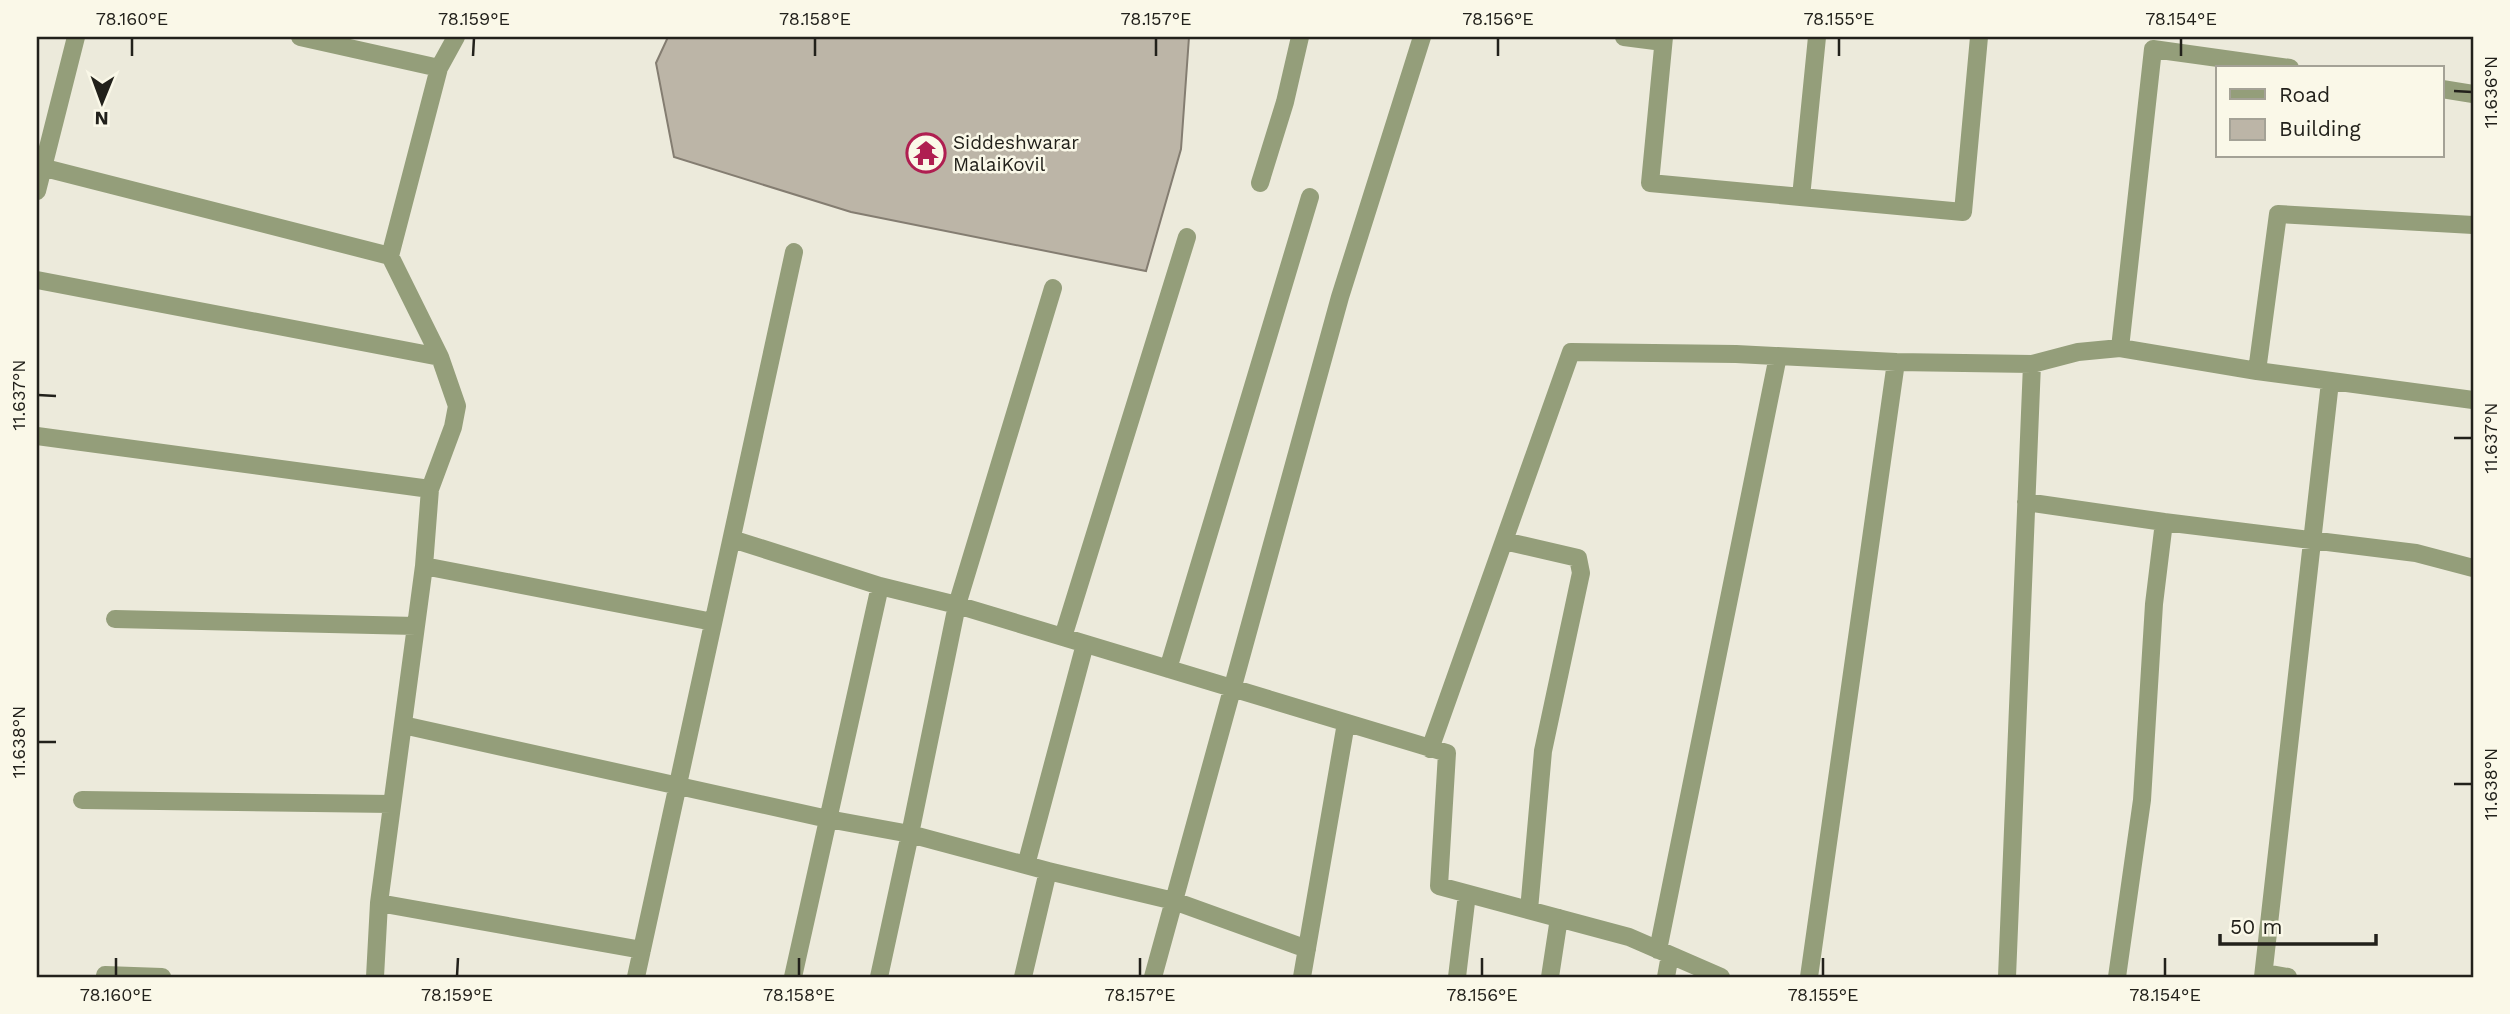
<svg xmlns="http://www.w3.org/2000/svg" width="2510" height="1014" viewBox="0 0 2510 1014" font-family="'Work Sans',sans-serif">
  <rect width="100%" height="100%" fill="#eceadb"/>
  <path fill="#bcb5a7" stroke="#847d71" stroke-width="2" d="M668,37h521l-8,112 -35,122 -295,-59 -177,-55 -18,-94z"/>
  <g fill="none" stroke-linecap="round" stroke-linejoin="round">
    <path stroke="#949e7a" stroke-width="18" d="M300,37l139,31
      M1624,37l39,5
      M1664,37l-14,146 313,29 16,-175
      M2442,89l31,5
      M37,166l353,90
      M1260,183l25,-81 15,-65
      M37,191l39,-154
      M1801,197l16,-160
      M37,280l403,77 -50,-101 49,-188 17,-31
      M2120,348l137,23 21,-157 195,11
      M1896,362l136,2 46,-12 42,-4 33,-299 137,19
      M2257,371l216,29
      M37,436l393,53
      M2026,502l138,20
      M732,539l148,47
      M1504,541l74,17 3,15 -38,178 -14,159
      M424,566l289,56
      M115,619l301,7
      M1063,637l124,-400
      M1168,669l142,-472
      M403,725l425,94 82,15 47,-229 490,148 -8,133 190,51 92,40
      M1430,749l141,-397 165,2 160,8 -87,615
      M82,800l310,4
      M1026,865l59,-221
      M379,903l263,47
      M1658,950l120,-594
      M2264,973l24,4
      M105,975l57,2
      M375,977l4,-74 45,-337 6,-77 23,-62 4,-21 -17,-49
      M636,977l158,-725
      M793,977l87,-391 77,19 96,-317
      M879,977l31,-143 138,37
      M1023,977l25,-106 126,30 133,48
      M1153,977l187,-680 82,-260
      M1302,977l44,-254
      M1457,977l10,-83
      M1550,977l9,-59
      M1666,977l4,-22
      M2007,977l25,-613
      M2117,977l25,-177 12,-196 10,-82 252,31 57,15
      M2263,977l67,-595"/>
  </g>
  <path fill="none" stroke="#22211b" stroke-width="2.5" d="M132,56v-18M473,56l1,-18M815,56v-18M1156,56v-18M1498,56v-18M1839,56v-18M2181,56v-18M2454,91l18,1M38,395l18,1M2454,438h18M38,742h18M2454,784h18M116,976v-18M457,976l1,-18M799,976v-18M1140,976v-18M1482,976v-18M1823,976v-18M2165,976v-18"/>
  <defs>
    <g id="temple-ring" transform="scale(2.0125)"><circle r="9.5" fill="#faf8e8" stroke="#af1e51" stroke-width="1.5"/><path d="M0-6L5-2H3V0L6.5 2.5H4V6H1.5V3h-3V6H-4V2.5H-6.5L-3 0V-2H-5Z" fill="#af1e51"/></g>
  </defs>
  <g fill-rule="evenodd">
    <use href="#temple-ring" x="926" y="153"/>
  </g>
  <g text-anchor="middle" stroke-width="5" stroke-linejoin="round" paint-order="stroke">
    <g font-size="19" fill="#22211b" stroke="#faf8e8" text-anchor="start">
      <text x="953" y="149">Siddeshwarar<tspan x="953" dy="22">MalaiKovil</tspan></text>
    </g>
  </g>
  <rect width="2510" height="1014" fill="none" stroke="#faf8e8" stroke-width="77"/>
  <rect x="2216" y="66" width="228" height="91" fill="#faf8e8" stroke="#a4a296" stroke-width="2"/>
  <rect x="2230" y="89" width="35" height="10" fill="#949e7a" stroke="#a4a296" stroke-width="2"/>
  <text x="2279" y="102" font-size="21" fill="#22211b">Road</text>
  <rect x="2230" y="119" width="35" height="21" fill="#bcb5a7" stroke="#a4a296" stroke-width="2"/>
  <text x="2279" y="136" font-size="21" fill="#22211b">Building</text>
  <g transform="translate(102 102) rotate(181)" stroke="#faf8e8" stroke-width="5" paint-order="stroke">
  <path d="M0-5L12 26L0 18L-12 26Z" fill="#22211b"/>
  <text y="-10" font-size="19" font-weight="bold" text-anchor="middle" fill="#22211b">N</text>
  </g>
  <path d="M2220 934v10h156v-10" fill="none" stroke="#22211b" stroke-width="3.5"/>
  <text x="2230" y="934" font-size="21" fill="#22211b" stroke="#faf8e8" stroke-width="5" paint-order="stroke">50 m</text>
  <rect x="38" y="38" width="2434" height="938" fill="none" stroke="#22211b" stroke-width="2.5"/>
  <g font-size="18" text-anchor="middle" fill="#22211b">
    <text x="132" y="25">78.160°E</text>
    <text x="474" y="25">78.159°E</text>
    <text x="815" y="25">78.158°E</text>
    <text x="1156" y="25">78.157°E</text>
    <text x="1498" y="25">78.156°E</text>
    <text x="1839" y="25">78.155°E</text>
    <text x="2181" y="25">78.154°E</text>
    <text transform="translate(2491 92) rotate(-90)" y="6">11.636°N</text>
    <text transform="translate(19 395) rotate(-90)" y="6">11.637°N</text>
    <text transform="translate(2491 438) rotate(-90)" y="6">11.637°N</text>
    <text transform="translate(19 742) rotate(-90)" y="6">11.638°N</text>
    <text transform="translate(2491 784) rotate(-90)" y="6">11.638°N</text>
    <text x="116" y="1001">78.160°E</text>
    <text x="457" y="1001">78.159°E</text>
    <text x="799" y="1001">78.158°E</text>
    <text x="1140" y="1001">78.157°E</text>
    <text x="1482" y="1001">78.156°E</text>
    <text x="1823" y="1001">78.155°E</text>
    <text x="2165" y="1001">78.154°E</text>
  </g>
</svg>
